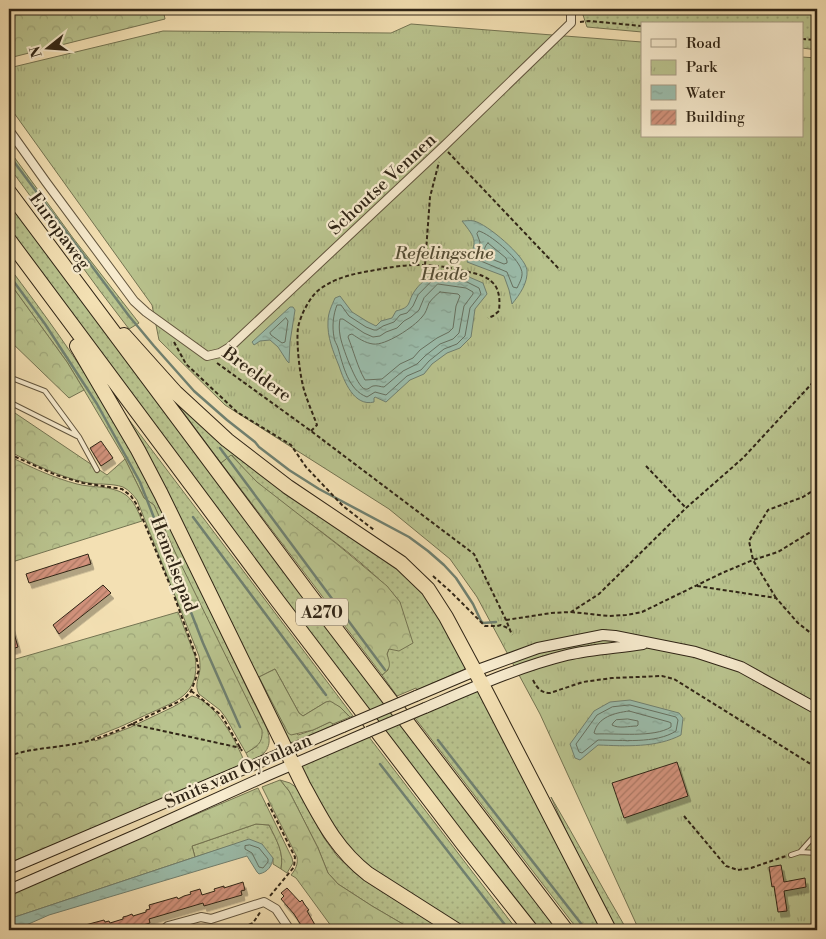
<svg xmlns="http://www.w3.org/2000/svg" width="826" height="939" viewBox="0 0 826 939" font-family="'Libre Bodoni',serif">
  <defs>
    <pattern id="grass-dots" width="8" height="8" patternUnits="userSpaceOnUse" patternTransform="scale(1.25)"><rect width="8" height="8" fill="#b9c38e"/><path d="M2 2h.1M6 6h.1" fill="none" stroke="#9fa77a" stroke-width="1.8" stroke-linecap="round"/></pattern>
    <pattern id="forest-crowns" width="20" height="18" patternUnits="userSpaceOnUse" patternTransform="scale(1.25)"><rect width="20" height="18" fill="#b9c38e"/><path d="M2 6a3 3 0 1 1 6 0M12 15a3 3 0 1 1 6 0" fill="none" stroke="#9fa77a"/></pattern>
    <pattern id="park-tufts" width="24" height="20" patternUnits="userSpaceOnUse" patternTransform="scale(1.25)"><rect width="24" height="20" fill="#b9c38e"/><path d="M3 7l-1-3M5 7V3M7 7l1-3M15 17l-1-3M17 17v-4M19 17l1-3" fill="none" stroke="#9fa77a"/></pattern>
    <pattern id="water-ripples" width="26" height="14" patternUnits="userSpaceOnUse" patternTransform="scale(1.25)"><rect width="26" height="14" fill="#9bbdac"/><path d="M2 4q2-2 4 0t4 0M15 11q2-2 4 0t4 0" fill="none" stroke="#86a293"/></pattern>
    <pattern id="building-hatch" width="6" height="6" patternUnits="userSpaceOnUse" patternTransform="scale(1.25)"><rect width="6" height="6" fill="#d2927b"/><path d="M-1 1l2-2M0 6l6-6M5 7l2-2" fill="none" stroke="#ab7764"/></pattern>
    <filter id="shadow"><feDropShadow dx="3" dy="5.5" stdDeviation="0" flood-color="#0004"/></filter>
  </defs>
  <rect width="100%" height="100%" fill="#f3e0b3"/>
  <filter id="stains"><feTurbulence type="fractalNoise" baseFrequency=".004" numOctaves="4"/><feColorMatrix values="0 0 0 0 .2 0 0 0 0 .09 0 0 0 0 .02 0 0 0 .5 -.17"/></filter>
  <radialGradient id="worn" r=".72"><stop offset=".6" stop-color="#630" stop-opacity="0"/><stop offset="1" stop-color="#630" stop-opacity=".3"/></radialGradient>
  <path fill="url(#grass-dots)" stroke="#747452" d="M581,9h236v41l-15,-2v-24h-160v8l-55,-5z
    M9,150l64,88 66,85 -10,6 -29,-38 -91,-124z
    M9,201l550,729h-23l-127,-163 -345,-460 -55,-76z
    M9,267c33,44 66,89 95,137 62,104 109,217 163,325 6,18 -1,26 -17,32l-4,-8 11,-7 -84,-198 -19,-43 -10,-7 -19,-39 -41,-69 -17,-28 -58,-80z
    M160,381l245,189 18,18 42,78v3l-48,21 -1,-2 -19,8 -15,-21 6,-5 -1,-16 2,-5 11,-47c-40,-48 -95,-79 -142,-119 -10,-8 -18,-19 -26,-28l-11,8z
    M108,392l245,324 -3,1 -10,-10 -14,-5 -23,14 -4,-3 -24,-44 -16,8 39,58 15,-5 17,-8h2l1,2 -1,2 -41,18h-2z
    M478,689l125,241h-25l-163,-212z
    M369,737l148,193h-53l-84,-53 -42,-40 -37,-66v-7z
    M280,780l10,3 7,5 27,50 13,18 17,16 19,14 71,44h-31l-41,-24 -34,-22 -10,-11 -10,-25 -29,-57z
    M551,797c26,44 50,89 76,133h-11l-38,-72z
    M256,824l13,1c8,16 15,27 12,44l-8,-5v-6l-24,-18 -54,17 -3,-11z"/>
  <path fill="url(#forest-crowns)" stroke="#747452" d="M9,9h154l2,10 -156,39z
    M9,282l58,80 17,28 -15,8 -60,-58z
    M9,409l98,66 18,-16 19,39 10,7 19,43 89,182c1,14 -5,16 -16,23l-20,-35 -6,-8 -21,-16c-5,-9 0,-16 1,-25 0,-4 0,-9 -1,-13l-62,-156c-4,-5 -8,-10 -14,-13 -11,-4 -27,-2 -39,-5 -26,-6 -51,-18 -75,-31z
    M231,455l26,27 81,63 49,41 13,16 13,41 -14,8 -10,-2 -2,5c3,11 5,13 -5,21l-161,-212z
    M9,456c21,11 45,22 68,28 15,4 35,1 49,11 8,6 12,16 16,26l-133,42z
    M178,612l17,44c2,13 1,26 -8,36 -8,9 -20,13 -30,18 -17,7 -33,16 -50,22 -5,2 -10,4 -14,6l2,3 36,-14 42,-20 19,-11c24,6 44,45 53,67l-118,51 -118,49v-202z
    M275,669l24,44 4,3 23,-14 4,-1 10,6 10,10 -17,7 -3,-2 -17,8 -22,5 -3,-2 -29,-56z
    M280,780l9,11 29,57 10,25 10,11 34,22 41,24h-79l-38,-52 -5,-3c5,-6 7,-11 6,-18l-35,-70z
    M258,788l34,70 1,5 -6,10 -6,-4c3,-17 -4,-28 -12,-44l-13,-1 -64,22 3,11 -186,62v-25z"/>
  <path fill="url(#park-tufts)" stroke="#747452" d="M411,24l231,18v94h160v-79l15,1v872h-178l-99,-216 -63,-117 -27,-38 -61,-50 -164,-104 -66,-65 -7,-35 -143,-199v-38l154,-37 228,2z"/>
  <path fill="url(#water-ripples)" stroke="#708070" d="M462,221c3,0 8,-1 12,0 13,3 51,35 53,49 1,13 -7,24 -15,34l-3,-14 -5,-14 -37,-14c11,-21 9,-23 -5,-41z
    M436,272l33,5 14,6 4,11 -12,15 -4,28 -11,11 -13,5 -15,11 -8,10 -14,6 -24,22 -11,-5 -1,1v4c-20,5 -30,-21 -35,-36 -6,-15 -12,-29 -11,-45 0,-8 4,-16 7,-23l5,-2 12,16 16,10 8,4 5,-5 11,-3 4,-7c16,-4 11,-8 18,-19 5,-8 14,-15 22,-20z
    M290,307h3l2,3 -5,32 -1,21 -2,-2 -9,-14 -8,-7 -10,1 -6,4 -2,-3z
    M630,700l49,13 4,5 -2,17c-25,13 -55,11 -83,10l-18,15 -5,-2 -5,-14 24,-33 16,-9z
    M249,839l13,5 11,14c-1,8 -5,14 -14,16l-2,-2 -10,-16 -198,59 -34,15h-6v-11z"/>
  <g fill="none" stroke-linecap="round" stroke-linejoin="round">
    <path stroke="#667161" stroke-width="1" d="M479,231c11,3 38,26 42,38 3,6 -1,13 -4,19l-4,-1 -6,-15 -31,-13 4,-17 -3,-8z
      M488,243l18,15 1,3v2l-3,1 -20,-8c-1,-4 1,-11 4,-13z
      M436,277l31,5 12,6 2,6 -11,14 -5,28 -8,8 -13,5 -15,12 -8,9 -14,6 -21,19 -11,-3 -8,5c-19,-7 -24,-32 -29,-49 -1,-4 -4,-7 -4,-11 -2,-10 -1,-22 3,-32h4l8,11 17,11 8,3h3l6,-4 11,-4 6,-7 7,-2 6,-7 5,-11z
      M438,284l28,4 7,4v2l-9,12 -5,27 -6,6 -13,5 -15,12 -8,8 -14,7 -19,16c-3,0 -7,-2 -11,-1 -3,1 -5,4 -8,3 -8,-1 -24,-45 -25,-54 -1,-5 -1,-11 0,-16h3l21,14 9,4 7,-1 6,-4 11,-4 7,-7 7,-4 8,-7 5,-12z
      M440,292l18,2 2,2 -4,10 -3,22 -4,4 -12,6 -17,12 -7,8 -13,6 -18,15 -17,1c-8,-14 -11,-28 -17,-43l1,-2 3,-1c6,4 13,9 21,10 12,2 41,-17 49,-27 4,-4 5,-9 7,-14 3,-4 7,-8 11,-11z
      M286,318l2,3 -3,21 -3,1 -11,-8 -1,-2z
      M630,705l46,12 2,3 -2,11c-20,13 -55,9 -78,9l-16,13 -3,-1 -3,-8 21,-29 15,-8z
      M629,711l40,11 2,1v4c-17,11 -55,6 -75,7l-2,-1c4,-16 20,-20 35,-22z
      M628,719l10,2v4l-1,1c-8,0 -18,3 -25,-1l1,-2 3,-3z
      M250,845l9,3 9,11v3l-5,6 -4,-1 -7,-14 -7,-4v-3z"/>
    <path stroke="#708070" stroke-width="2.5" d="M9,155l120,161 25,30 40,45 33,29 28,22 4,5 30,23 30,19 90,48 19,14 16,14 12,13 17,26 8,17 2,2 13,-1
      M9,275l36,49 41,63 11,17 43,78 63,161 37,84
      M220,448l165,222
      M193,517l133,178
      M438,740l148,190
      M380,764l129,166"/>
  </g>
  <path fill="url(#building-hatch)" stroke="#302516" filter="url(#shadow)" d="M101,441l12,17 -12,8 -11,-18z
    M88,554l3,10 -62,19 -3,-9z
    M103,585l8,8 -52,41 -6,-9z
    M9,623h2l7,24 -9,3z
    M677,762l11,34 -64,22 -12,-35z
    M781,865l3,17 21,-4 1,9 -22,4 3,20 -9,1 -4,-26 -2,1 -3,-20z
    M243,882l2,8 -4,1 1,4 -38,11 -1,-3 -54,16 1,4 -24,7h-52v-2l30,-8 1,2 4,-1 1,2 13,-4v-2l4,-1 5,-2 1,2 13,-4v-2l4,-1 -1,-4 28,-8 1,2 6,-3 7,-2 -1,-2 10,-3 2,6 13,-4 -1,-2 10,-3v2z
    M287,888l13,14 2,-2 3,5 4,5 -2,1 11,19h-14l-10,-16 -13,-15 3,-3 -3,-3z"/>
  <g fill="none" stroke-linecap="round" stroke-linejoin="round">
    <g stroke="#61543d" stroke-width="6">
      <path id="lane" d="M9,377l36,14 34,46 18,33
        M9,402l68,34
        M800,852l17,1
        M791,855l9,-3 17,-19"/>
    </g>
    <g stroke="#61543d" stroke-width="10">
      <path id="street" d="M9,130l37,52 88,119 12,11 61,44 13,-3 10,-6 213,-200 128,-124v-14
        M163,930l5,-4 33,-9 10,2 53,-17 12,7 14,21"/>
    </g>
    <g stroke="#302516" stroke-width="12">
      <path id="secondary" d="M416,696l59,-25 63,-23 65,-13 12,1 80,16 46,15 76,42
        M425,708c47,-20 93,-41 142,-53 25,-6 51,-7 76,-11
        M9,869l334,-142
        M9,890l131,-57 126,-57 102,-44"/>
    </g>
    <g stroke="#302516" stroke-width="16">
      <path id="highway" d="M9,192l300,402 257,336
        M9,240l268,360 186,244 68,86
        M124,335l52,58 51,47 61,47 113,76 27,26 18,28 37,69 126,244
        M77,346l61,104 23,44 142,291c19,35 33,64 65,89l88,56"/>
    </g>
    <path stroke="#302516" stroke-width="2" stroke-dasharray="4 2.5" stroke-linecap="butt" d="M580,22l9,-1 53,5
      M802,39l15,1
      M448,152l112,118
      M425,265l5,-68 9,-35
      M174,342l12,22 51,48 54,33 15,22 37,39 31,24
      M217,363l94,68 163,123 32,66 6,15
      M311,431l6,-6c-4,-11 -9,-22 -12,-32 -5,-14 -9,-50 -7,-65 2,-12 12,-32 22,-39 15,-11 32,-15 50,-18 35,-7 59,-9 94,0 10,2 21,4 28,11 8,7 8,19 7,29l-6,5 -5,2
      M9,454l47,21 27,8 39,6 9,7 6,9 35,85 24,66 3,14 -8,21 -6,7 -9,5c-29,13 -58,30 -88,38 -26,7 -54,6 -79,15
      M646,466l40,42
      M433,576l18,16 34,34h12l4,-1 9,4
      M697,586l79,12 22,25 19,15
      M776,598l-23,-38 -4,-19 19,-31 35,-13 14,-9
      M571,612l38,4 17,-1 16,-3 80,-39 31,-13 25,-8 39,-24
      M506,620l45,-7 20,-1 28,-18 87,-86 57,-50 74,-80
      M533,680c4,8 8,13 17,13l33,-11 29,-4 50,-2 12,3 143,89
      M191,691l6,4 25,21 20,35
      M131,724l110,24
      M268,803l27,54 -1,10 -24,29
      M684,816l42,50 12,4 13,-2 35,-12
      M237,930l16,-7 8,-12"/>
    <use href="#lane" stroke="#f7ebce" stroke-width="4"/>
    <use href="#street" stroke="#f7ebce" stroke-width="8"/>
    <use href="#secondary" stroke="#f7ebce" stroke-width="10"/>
    <use href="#highway" stroke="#f3e0b3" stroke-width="14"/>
    <g stroke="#302516" stroke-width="12" stroke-linecap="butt">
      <path id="secondary-bridge" d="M343,727l73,-31
        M368,732l57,-24"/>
    </g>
    <use href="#secondary-bridge" stroke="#f7ebce" stroke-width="10"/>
  </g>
  <g text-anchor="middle" stroke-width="4.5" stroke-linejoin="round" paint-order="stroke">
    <rect fill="#f7ebce" stroke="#6c604d" stroke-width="1" x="296" y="598.5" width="52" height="27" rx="4"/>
    <g font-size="16" font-weight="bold" fill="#302516">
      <text x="322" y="618">A270</text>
    </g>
    <g font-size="18" fill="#302516" stroke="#f7ebce">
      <text transform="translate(382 184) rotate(-43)" y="6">Schoutse Vennen</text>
      <text transform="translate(60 231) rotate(54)" y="6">Europaweg</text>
      <text transform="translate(257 374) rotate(36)" y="6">Breeldere</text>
      <text transform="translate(174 564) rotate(69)" y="6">Hemelsepad</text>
      <text transform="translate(238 771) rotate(-24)" y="6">Smits van Oyenlaan</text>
    </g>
    <g font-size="18" font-style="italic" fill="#524c34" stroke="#f7ebce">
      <text x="444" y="259">Refelingsche<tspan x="444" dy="21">Heide</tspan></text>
    </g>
  </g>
  <rect width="826" height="939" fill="none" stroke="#f3e0b3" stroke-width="30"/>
  <rect x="10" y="10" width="806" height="919" fill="none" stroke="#302516" stroke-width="2.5"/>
  <rect x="15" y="15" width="796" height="909" fill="none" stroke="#302516"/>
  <rect x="641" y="22" width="162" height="115" fill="#f7ebce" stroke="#a79c84"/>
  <rect x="651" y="39" width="25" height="8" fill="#f7ebce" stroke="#a79c84"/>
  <text x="686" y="48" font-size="15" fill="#302516">Road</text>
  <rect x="651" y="60" width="25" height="15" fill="url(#park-tufts)" stroke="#a79c84"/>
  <text x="686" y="72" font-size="15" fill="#302516">Park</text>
  <rect x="651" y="85" width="25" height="15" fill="url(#water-ripples)" stroke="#a79c84"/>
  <text x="686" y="98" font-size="15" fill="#302516">Water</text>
  <rect x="651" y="110" width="25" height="15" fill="url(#building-hatch)" stroke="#a79c84"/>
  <text x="686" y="122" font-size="15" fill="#302516">Building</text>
  <g transform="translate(48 48) rotate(253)" stroke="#f7ebce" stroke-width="4" paint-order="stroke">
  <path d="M0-4L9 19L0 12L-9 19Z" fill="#302516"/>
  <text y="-8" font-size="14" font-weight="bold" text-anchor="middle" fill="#302516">N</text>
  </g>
  <rect width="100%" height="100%" filter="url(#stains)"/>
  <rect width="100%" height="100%" fill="url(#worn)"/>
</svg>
